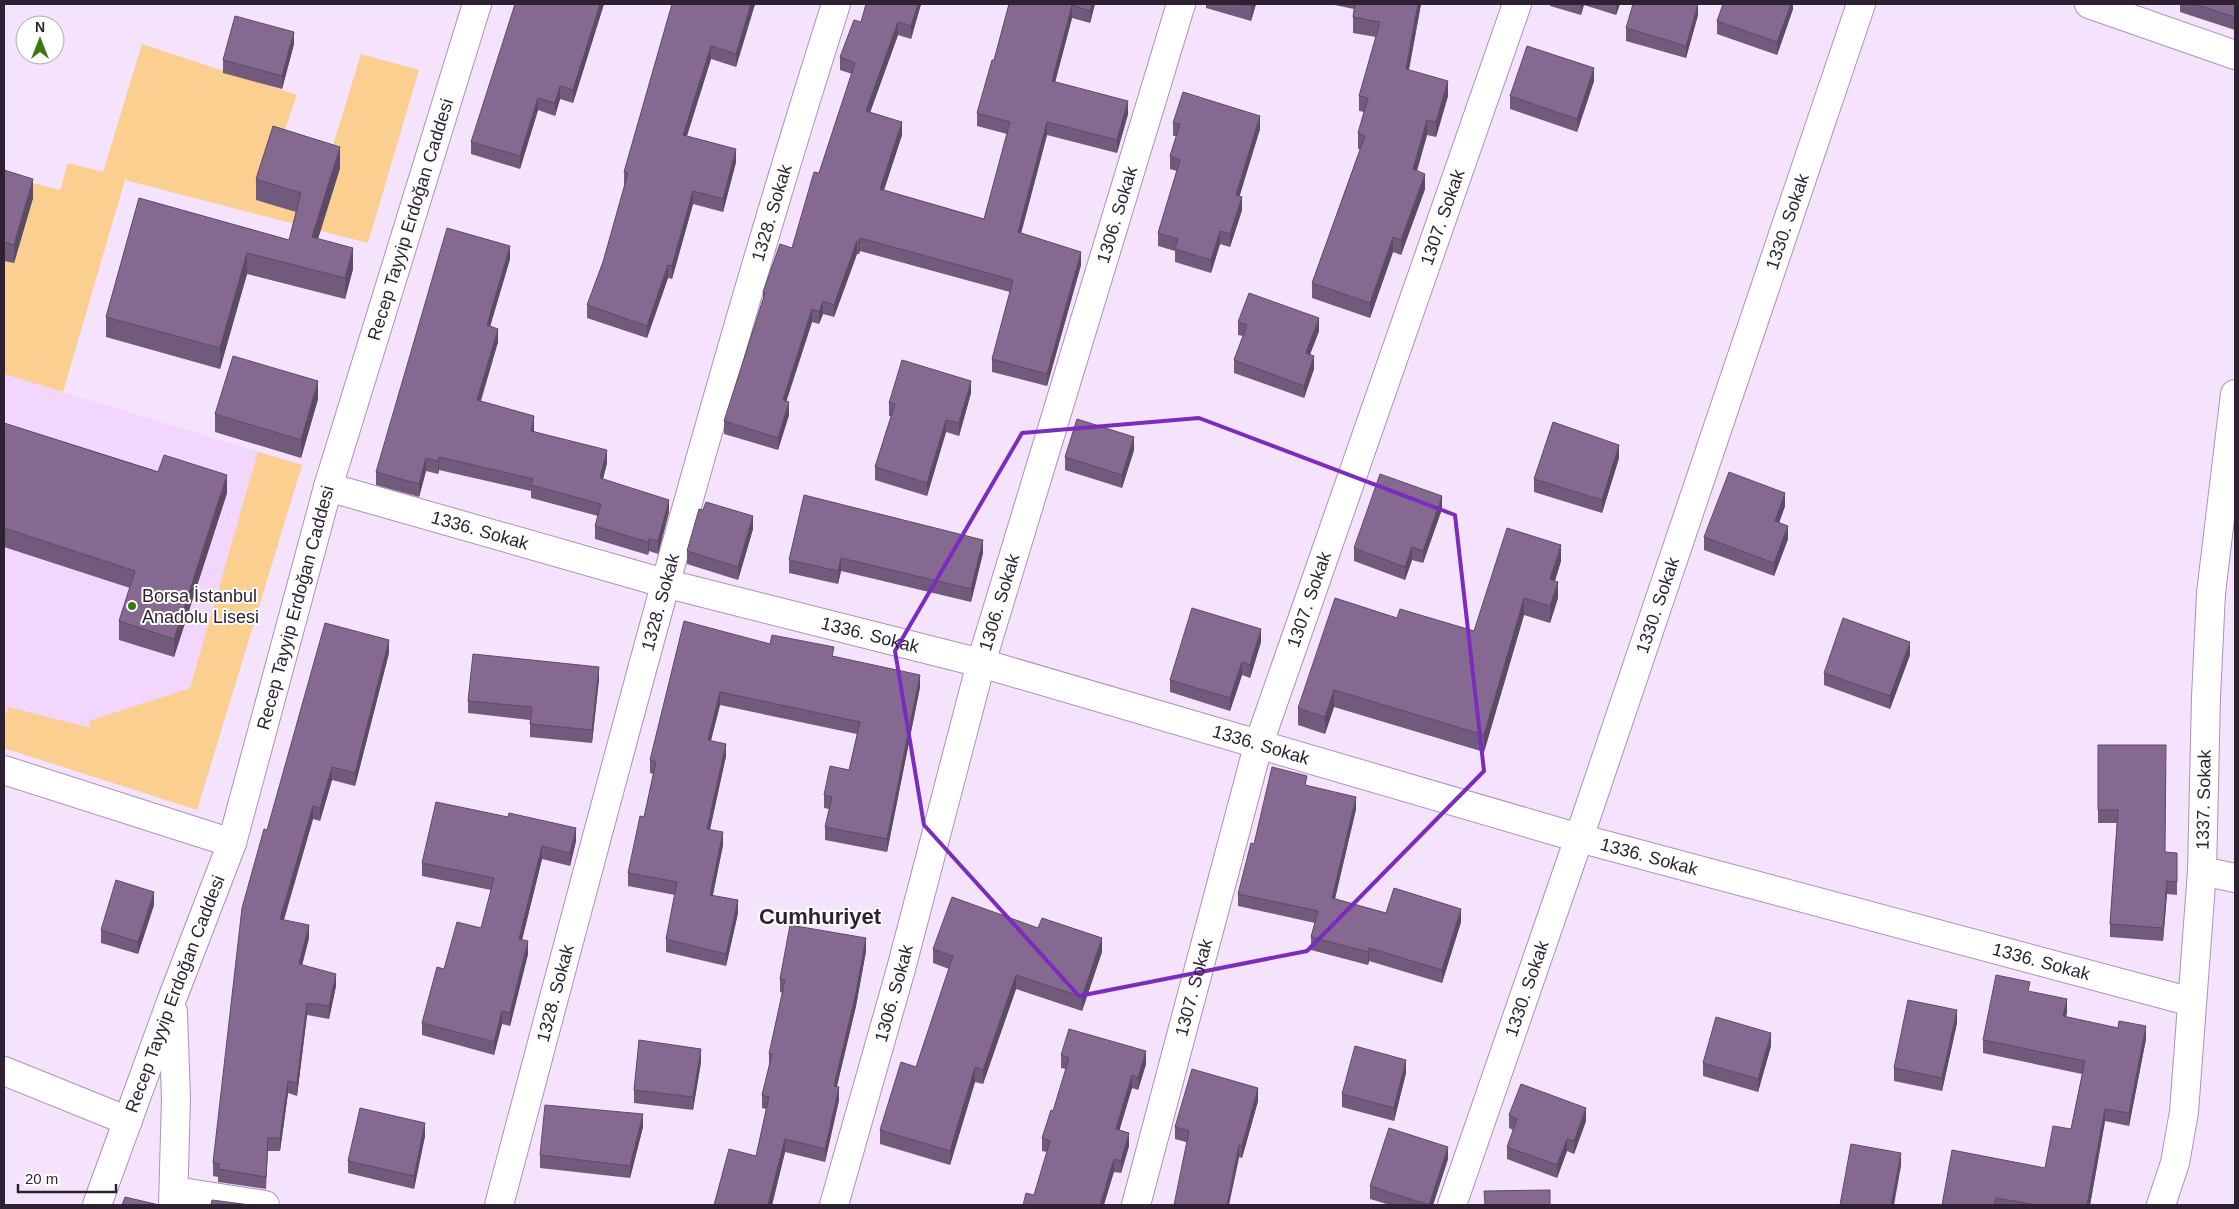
<svg xmlns="http://www.w3.org/2000/svg" width="2239" height="1209" viewBox="0 0 2239 1209" font-family="Arial,sans-serif">
  <rect width="100%" height="100%" fill="#f5e3fd"/>
  <path fill="#f2d6fe" d="M4,374l298,91 -105,345 -193,-62z"/>
  <path fill="#facf90" d="M142,44l155,51 -16,46 50,11 30,-98 58,16 -51,173 -243,-63 -62,212 -59,-18v-198l56,14 8,-27 35,9z
    M258,452l44,13 -105,345 -193,-62v-27l4,-14 83,21 -2,-7 101,-33z"/>
  <g fill="none" stroke-linecap="round" stroke-linejoin="round">
    <g stroke="#ad90b8" stroke-width="30">
      <g id="minor">
        <path d="M2089,4l146,51"/>
        <path id="s1" d="M328,487l336,96 317,80 598,175 613,164"/>
        <path d="M4,770l228,73"/>
        <path d="M2202,871l33,7"/>
        <path d="M173,1012l3,87 -3,106"/>
        <path d="M4,1071l124,50"/>
        <path d="M175,1191l90,14"/>
        <path id="s2" d="M97,1205l75,-206 60,-156 96,-356 149,-483"/>
        <path id="s3" d="M499,1205c107,-402 211,-805 337,-1201"/>
        <path id="s4" d="M834,1205l67,-236 80,-306 200,-659"/>
        <path id="s5" d="M1136,1205l122,-459 259,-742"/>
        <path id="s6" d="M1452,1205l127,-367 282,-834"/>
        <path id="s7" d="M2161,1205l14,-42 9,-51 18,-241 4,-174 5,-104 24,-199"/>
      </g>
    </g>
    <use href="#minor" stroke="#fff" stroke-width="28"/>
  </g>
  <path fill="#725a7c" d="M604,4l-31,99 -13,-4 -5,17 -17,-6 -18,59 -49,-15v-12z
    M672,4h83l-19,63 -25,-8 -24,77 49,26 -13,50 -30,-8 -21,75 -4,-1 -21,60 -60,-20v-13l16,-43 22,-77h-1v-13z
    M921,4l-10,35 -13,-4 -28,77 32,23 -18,55 100,29 23,-85 -30,-8v-13l17,-53 15,-56h86l-5,19 -18,-5 -17,64 73,32 -11,39 -70,-18 -26,98 60,32 -34,121 -55,-14v-13l18,-67 -150,-41 -1,3h-2l-23,63 -11,-3 -4,10 -7,-2 -26,79 3,14 -11,35 -54,-16v-13l39,-121v-8l29,-44 27,-75 33,-99 -12,-4v-13l21,-35z
    M1206,4h50l-5,17 -45,-13z
    M1330,4h91l-12,66 39,26 -12,41 -9,-2 -10,36 8,18 -24,66 -8,-3 -23,66 -58,-20v-15l48,-134h-2v-16l6,-21 -5,-1v-15l17,-59 -23,-4v-16l1,-8z
    M1550,4h70l-4,11 -32,-10 -3,10 -31,-9z
    M1793,4v5l-16,46 -60,-21v-13z
    M2180,4h55v26l-55,-18z
    M1698,15l-12,43 -60,-17v-13z
    M294,44l-12,45 -59,-16v-13z
    M1594,81l-17,51 -67,-23v-13z
    M1173,123l87,6 -21,67 3,14 -12,37 -10,-3 -9,29 -36,-11v-11l-17,-5v-13l19,-62 -7,-2v-13l6,-20h-3z
    M340,168l-22,71 35,30 -8,30 -98,-25 -27,95 -114,-32v-20l33,-119 150,42 7,-28 -40,-12v-21z
    M4,170l29,28 -19,65 -10,-2z
    M510,259l-20,67 8,16 -17,59 53,28v2l73,32 -4,16 66,33 -11,42 -9,-3 -1,4 -53,-16v-13l3,-10 -67,-18v-7l-92,-21 -1,4 -12,-3 -7,26 -43,-12v-13z
    M1238,322l81,9 -9,23 4,15 -10,29 -70,-25v-13l9,-24 -5,-1z
    M971,393l-12,43 -13,-4 -19,64 -52,-16v-13l16,-51h-2v-13z
    M318,399l-17,59 -86,-26v-18z
    M4,423l223,70 -53,164 -55,-17v-19l11,-33 -126,-41z
    M1134,450l-12,38 -57,-18v-13z
    M1619,458l-17,55 -68,-21v-13z
    M1785,506l-6,17 9,16 -14,37 -70,-26v-13z
    M1442,509l-19,54 -11,-3 -7,20 -51,-19v-13z
    M703,510l50,19 -15,51 -51,-16v-13z
    M983,553l-12,49 -130,-31 -3,13 -49,-11v-13z
    M1561,561l-6,20 3,17 -8,25 -26,-8 -40,137 -150,-45 -9,27 -27,-9v-17l99,-90 77,13z
    M1261,642l-11,36 -8,-3 -12,36 -60,-19v-12z
    M770,644l64,12 86,31 -33,165 -62,-12v-13l4,-18 -5,-1v-13l25,-25 8,-36 -137,-29 -9,35 15,16 -16,74 13,15 -10,50 25,18 -12,53 -60,-14v-13l9,-44 -47,-9v-13l16,-56 9,-43 -3,-1v-13z
    M389,653l-34,133 -23,-6 -12,41 -7,-2 -29,101 25,18 -7,27 34,21 -7,33 -22,-4 -10,81 -9,-3 -8,58h-12l-2,38 -48,-7v-5l-5,-1v-13l54,-333z
    M1910,655l-20,54 -66,-24v-12z
    M599,679l-7,64 -62,-6v-17l-62,-7v-12z
    M2098,745l68,107 11,1v42l-10,-1 -4,47 -53,-4v-13l7,-101h-19z
    M1307,785l49,24 -21,90 51,14 75,9 -19,61 -73,-22 -1,4 -57,-15v-13l4,-14 -77,-17v-12l16,-50z
    M576,841l-6,25 -28,-7 -20,81 6,14 -18,72 -8,-2 -8,31 -72,-20v-12l22,-54 37,-41 10,-38 -69,-14v-13z
    M154,905l-16,49 -37,-11v-13z
    M933,949l169,3 -20,59 -66,-22 -33,95 -8,-2 -25,83 -70,-21v-14l36,-63 33,-98 -16,-6z
    M866,951l-10,55 -19,80 2,14 -14,62 -40,-10 -13,53h-58l42,-49 10,-47 -4,-1v-13l7,-28v-13l14,-61 -3,-1v-13z
    M2030,991l37,21 -1,5 80,22 -17,87 -24,-5 -15,84h-148l103,-37 26,-39 11,-55 -99,-21v-13z
    M1957,1023l-15,68 -48,-10v-13z
    M1771,1046l-13,46 -55,-16v-13z
    M1061,1055l85,9 -8,26 -6,-2 -13,42 10,16 -8,27 -7,-1 -80,23 13,-43 -5,-1v-13l11,-27 13,-42 -5,-1z
    M701,1062l-8,48 -59,-7v-13z
    M1406,1073l-12,48 -52,-14v-13z
    M1258,1101l-16,57 -67,-19v-12z
    M1509,1115l77,6 -12,33 -7,-3 -10,27 -50,-19v-12l6,-17 -4,-2z
    M643,1127l-13,51 -90,-10v-13z
    M425,1136l-11,53 -66,-16v-12z
    M1448,1159l-15,46h-43l-20,-6v-13z"/>
  <path fill="#5d4a65" d="M600,4h4l-31,99v-13z
    M751,4h4l-19,63v-13z
    M918,4h3l-10,35v-13z
    M1092,4h3l-5,19v-12z
    M1252,4h4l-5,17v-15z
    M1418,4h3l-15,80v-15z
    M1581,4h3l-3,11z
    M1616,4h4l-4,11z
    M1698,4v11l-12,43v-12z
    M1791,4h2v5l-16,46v-13z
    M1072,5v13l-20,76v-13z
    M898,22v13l-32,89v-13z
    M294,32v12l-12,45v-13z
    M711,46v13l-28,89v-13z
    M1594,68v13l-17,51v-13z
    M1448,81v15l-12,41v-15z
    M560,86v13l-5,17v-13z
    M538,98v12l-18,59v-13z
    M1128,101v13l-11,39v-13z
    M1260,116v13l-24,79v-13z
    M1427,120v15l-14,49v-15z
    M902,122v13l-22,67v-13z
    M1047,122v13l-29,110v-13z
    M340,147v21l-28,90v-21z
    M736,149v13l-13,50v-13z
    M1425,174v15l-24,66v-15z
    M33,179v19l-19,65v-18z
    M693,191v13l-21,75v-13z
    M1242,197v13l-12,37v-13z
    M1220,231v13l-9,29v-13z
    M1393,237v15l-23,66v-15z
    M860,238v13l-1,3v-12z
    M857,241v13l-23,63v-12z
    M510,246v13l-23,78v-12z
    M353,248v21l-8,30v-21z
    M1081,252v13l-34,121v-12z
    M247,253v21l-27,95v-21z
    M668,265v13l-21,60v-12z
    M823,301v13l-4,10v-12z
    M812,309v13l-29,90v-12z
    M1319,318v13l-13,34v-12z
    M498,329v13l-21,70v-12z
    M1314,356v13l-10,29v-12z
    M318,381v18l-17,59v-18z
    M971,381v12l-12,43v-13z
    M789,402v13l-11,35v-12z
    M534,416v13l-3,14v-12z
    M946,420v12l-19,64v-13z
    M1134,437v13l-12,38v-13z
    M1619,445v13l-17,55v-13z
    M607,450v13l-7,27v-12z
    M439,457v13l-1,4v-13z
    M426,458v13l-7,26v-13z
    M227,475v18l-53,164v-18z
    M1785,493v13l-10,28v-13z
    M1442,496v13l-19,54v-12z
    M669,500v12l-11,42v-13z
    M753,516v13l-15,51v-13z
    M1788,526v13l-14,37v-13z
    M649,539v12l-1,4v-13z
    M983,540v13l-12,49v-13z
    M1561,545v16l-11,35v-17z
    M1412,547v13l-7,20v-13z
    M841,558v13l-3,13v-13z
    M1558,582v16l-8,25v-17z
    M1524,598v17l-40,137v-17z
    M1261,629v13l-11,36v-13z
    M389,640v13l-34,133v-13z
    M1910,642v13l-20,54v-13z
    M1242,662v13l-12,36v-13z
    M599,667v12l-7,64v-13z
    M920,675v12l-33,165v-13z
    M1334,690v17l-9,27v-17z
    M720,692v13l-12,47v-12z
    M726,744v12l-19,86v-13z
    M332,767v13l-12,41v-13z
    M1356,797v12l-24,102v-13z
    M313,806v13l-33,113v-13z
    M576,828v13l-6,25v-13z
    M723,832v13l-13,63v-13z
    M542,846v13l-23,93v-13z
    M2167,881v13l-4,47v-13z
    M154,892v13l-16,49v-12z
    M738,900v13l-12,53v-12z
    M1461,909v13l-19,61v-13z
    M309,925v13l-10,39v-13z
    M866,938v13l-10,55 -22,92v-12z
    M1102,938v14l-20,59v-14z
    M528,941v13l-18,72v-13z
    M1369,948v13l-1,4v-13z
    M336,974v12l-7,33v-13z
    M1016,975v14l-33,95v-14z
    M2067,999v13l-4,17v-13z
    M307,1003v12l-10,81v-13z
    M1957,1010v13l-15,68v-13z
    M502,1011v13l-8,31v-13z
    M2146,1026v13l-17,87v-13z
    M1771,1033v13l-13,46v-13z
    M701,1049v13l-8,48v-13z
    M1146,1051v13l-8,26v-12z
    M1406,1060v13l-12,48v-13z
    M975,1067v15l-25,83v-14z
    M1132,1075v13l-16,54v-13z
    M288,1081v12l-8,58v-13z
    M839,1087v13l-14,62v-13z
    M1258,1088v13l-16,57v-12z
    M1586,1108v13l-12,33v-13z
    M2105,1109v12l-15,84h-3z
    M643,1114v13l-13,51v-12z
    M425,1123v13l-11,53v-13z
    M1129,1133v13l-8,27v-12z
    M785,1139v13l-13,53h-4z
    M1567,1139v12l-10,27v-13z
    M1239,1145v13l-10,47h-2z
    M1448,1147v12l-15,46h-4z
    M1901,1153v13l-7,39h-3z
    M1114,1159v13l-10,33h-4z"/>
  <path fill="#856990" stroke="#5d4a65" d="M515,4h85l-27,86 -13,-4 -5,17 -17,-5 -18,58 -49,-14z
    M672,4h79l-15,50 -25,-8 -28,89 53,14 -13,50 -30,-8 -21,75 -4,-1 -21,61 -60,-21 16,-43 25,-89 -4,-1z
    M866,4h52l-7,22 -13,-4 -32,89 36,11 -22,67 104,30 26,-97 -33,-9 15,-53h2l15,-56h83l-2,7 -18,-6 -20,76 76,20 -11,39 -70,-18 -29,110 63,20 -34,122 -55,-15 21,-79 -153,-42 -1,4 -2,-1 -23,64 -11,-4 -4,11 -7,-3 -29,91 6,2 -11,36 -54,-17 41,-128 -2,-1 17,-48 12,4 22,-76 5,1 36,-110 -15,-6 14,-37 7,2z
    M1243,4h9l-1,2z
    M1355,4h63l-12,65 42,12 -12,41 -9,-2 -14,49 12,5 -24,66 -8,-3 -23,66 -58,-20 53,-147 -7,-3 10,-35 -9,-2 21,-74 -27,-5z
    M1633,4h65l-12,42 -60,-18z
    M1723,4h68l-14,38 -60,-21z
    M2194,4h41v13z
    M235,16l59,16 -12,44 -59,-16z
    M1527,46l67,22 -17,51 -67,-23z
    M1183,92l77,24 -24,79 6,2 -12,37 -10,-3 -9,29 -36,-11 3,-10 -20,-6 22,-73 -10,-4 10,-32 -7,-1z
    M273,126l67,21 -28,90 41,11 -8,30 -98,-25 -27,95 -114,-31 33,-119 150,42 12,-47 -45,-14z
    M4,170l29,9 -19,66 -10,-3z
    M447,228l63,18 -23,79 11,4 -21,71 57,16 -3,15 76,19 -7,28 69,22 -11,41 -9,-2 -1,3 -53,-16 6,-22 -70,-19 2,-6 -94,-22 -1,4 -12,-3 -7,26 -43,-12z
    M1249,293l70,25 -13,35 8,3 -10,30 -70,-26 13,-35 -9,-3z
    M233,356l85,25 -17,59 -86,-26z
    M902,360l69,21 -12,42 -13,-3 -19,63 -52,-16 20,-63 -6,-1z
    M1077,419l57,18 -12,38 -57,-18z
    M1553,422l66,23 -17,55 -68,-21z
    M4,423l154,49 6,-17 63,20 -53,164 -55,-18 16,-50 -131,-43z
    M1729,472l56,21 -10,28 13,5 -14,37 -70,-26z
    M1380,474l62,22 -19,55 -11,-4 -7,20 -51,-19z
    M804,495l179,45 -12,49 -130,-31 -3,13 -49,-11z
    M706,502l47,14 -15,51 -51,-16 12,-42 4,1z
    M1507,528l54,17 -11,34 8,3 -8,24 -26,-8 -40,137 -150,-45 -9,27 -27,-9 37,-110 62,20 3,-9 74,22z
    M1192,608l69,21 -11,36 -8,-3 -12,36 -60,-18z
    M1843,618l67,24 -20,54 -66,-23z
    M684,621l86,23 2,-9 62,12 -2,9 88,19 -33,164 -62,-12 7,-30 -8,-2 6,-29 19,4 11,-48 -140,-30 -12,48 18,4 -19,85 16,3 -13,63 28,5 -12,54 -60,-15 11,-57 -49,-9 12,-57 4,1 12,-55 -6,-2z
    M325,623l64,17 -34,133 -23,-6 -12,41 -7,-2 -33,113 29,6 -10,39 37,10 -7,32 -22,-3 -10,80 -9,-2 -8,57h-12l-2,39 -48,-8 2,-5 -7,-1 29,-255 22,-79 3,1z
    M473,654l126,13 -7,63 -62,-6 2,-17 -64,-6z
    M2098,745h68l-1,107 12,1v29l-10,-1 -4,47 -53,-4 8,-114h-20z
    M1272,767l35,9 -2,9 51,12 -24,101 54,15 8,-25 67,21 -19,61 -73,-22 -1,4 -57,-15 7,-26 -80,-17 13,-51 3,1z
    M436,802l72,15 1,-4 67,15 -6,25 -28,-7 -23,93 9,2 -18,72 -8,-2 -8,31 -72,-19 15,-56 7,2 13,-47 24,6 13,-50 -72,-15z
    M116,880l38,12 -16,50 -37,-12z
    M952,897l86,31 4,-10 60,20 -20,59 -66,-22 -33,95 -8,-3 -25,84 -70,-21 21,-68 15,5 37,-111 -20,-7z
    M790,925l76,13 -10,55 -22,93 5,1 -14,62 -40,-10 -17,66h-54l15,-56 27,7 13,-59 -7,-2 10,-41h-3l16,-74 -5,-1z
    M1996,975l34,7 -2,9 39,8 -4,17 55,12 1,-7 27,5 -17,87 -24,-4 -18,96h-50l-41,-7 -2,7h-52l10,-55 93,18 8,-42 18,3 14,-68 -102,-21z
    M1908,1000l49,10 -15,68 -48,-10z
    M1716,1017l55,16 -13,46 -55,-16z
    M1069,1029l77,22 -8,27 -6,-3 -16,54 13,4 -8,28 -7,-2 -14,46h-77l3,-12 8,2 16,-54 -8,-3 9,-28 2,1 16,-53 -8,-3z
    M639,1040l62,9 -8,48 -59,-7z
    M1355,1046l51,14 -12,48 -52,-14z
    M1192,1069l66,19 -16,58 -3,-1 -12,60h-53l15,-74 -14,-4z
    M1521,1084l65,24 -12,33 -7,-2 -10,26 -50,-18 10,-28 -8,-4z
    M545,1105l98,9 -13,52 -90,-11z
    M360,1108l65,15 -11,53 -66,-15z
    M1389,1128l59,19 -19,58 -59,-19z
    M1851,1144l50,9 -10,52h-51z
    M1550,1190v15h-65l-1,-14z
    M125,1197l34,8h-37z
    M212,1200l38,5h-39z"/>
  <path fill="none" stroke="#7b2cbf" stroke-width="4" stroke-linejoin="round" d="M1199,418l256,97 29,256 -177,180 -228,45 -155,-171 -29,-174 127,-218z"/>
  <circle fill="#3b7812" stroke="#fff" stroke-width="2" cx="132" cy="606" r="5"/>
  <g text-anchor="middle" stroke-width="4" stroke-linejoin="round" paint-order="stroke">
    <g font-size="18" fill="#2e2232" stroke="#fff">
      <text dy="6" stroke="none"><textPath href="#s3" startOffset="1029">1328. Sokak</textPath></text>
      <text dy="6" stroke="none"><textPath href="#s4" startOffset="1030">1306. Sokak</textPath></text>
      <text dy="6" stroke="none"><textPath href="#s5" startOffset="1035">1307. Sokak</textPath></text>
      <text dy="6" stroke="none"><textPath href="#s2" startOffset="1035">Recep Tayyip Erdoğan Caddesi</textPath></text>
      <text dy="6" stroke="none"><textPath href="#s6" startOffset="1039">1330. Sokak</textPath></text>
      <text dy="6" stroke="none"><textPath href="#s1" startOffset="158">1336. Sokak</textPath></text>
      <text dy="6" stroke="none"><textPath href="#s5" startOffset="630">1307. Sokak</textPath></text>
      <text dy="6" stroke="none"><textPath href="#s3" startOffset="624">1328. Sokak</textPath></text>
      <text dy="6" stroke="none"><textPath href="#s4" startOffset="625">1306. Sokak</textPath></text>
      <text dy="6" stroke="none"><textPath href="#s6" startOffset="634">1330. Sokak</textPath></text>
      <text dy="6" stroke="none"><textPath href="#s2" startOffset="630">Recep Tayyip Erdoğan Caddesi</textPath></text>
      <text dy="6" stroke="none"><textPath href="#s1" startOffset="562">1336. Sokak</textPath></text>
      <text dy="6" stroke="none"><textPath href="#s1" startOffset="968">1336. Sokak</textPath></text>
      <text dy="6" stroke="none"><textPath href="#s7" startOffset="409">1337. Sokak</textPath></text>
      <text dy="6" stroke="none"><textPath href="#s1" startOffset="1372">1336. Sokak</textPath></text>
      <text dy="6" stroke="none"><textPath href="#s1" startOffset="1778">1336. Sokak</textPath></text>
      <text dy="6" stroke="none"><textPath href="#s5" startOffset="225">1307. Sokak</textPath></text>
      <text dy="6" stroke="none"><textPath href="#s6" startOffset="229">1330. Sokak</textPath></text>
      <text dy="6" stroke="none"><textPath href="#s4" startOffset="220">1306. Sokak</textPath></text>
      <text dy="6" stroke="none"><textPath href="#s2" startOffset="225">Recep Tayyip Erdoğan Caddesi</textPath></text>
      <text dy="6" stroke="none"><textPath href="#s3" startOffset="219">1328. Sokak</textPath></text>
    </g>
    <g font-size="18" fill="#2e2232" stroke="#fff" text-anchor="start">
      <text x="142" y="602">Borsa İstanbul<tspan x="142" dy="21">Anadolu Lisesi</tspan></text>
    </g>
    <g font-size="22" font-weight="bold" fill="#2e2232" stroke="#fff">
      <text x="820" y="924">Cumhuriyet</text>
    </g>
  </g>
  <rect width="2239" height="1209" fill="none" stroke="#2e2232" stroke-width="10"/>
  <g transform="translate(40 40)"><circle r="24" fill="#ffffff" stroke="#aba7ad"/>
  <path d="M0-4L9 19L0 12L-9 19Z" fill="#3b7812"/>
  <text y="-8" font-size="14" font-weight="bold" text-anchor="middle" fill="#2e2232">N</text>
  </g>
  <path d="M18 1184v8h98v-8" fill="none" stroke="#2e2232" stroke-width="2.5"/>
  <text x="25" y="1184" font-size="15" fill="#2e2232" stroke="#ffffff" stroke-width="4" paint-order="stroke">20 m</text>
</svg>
